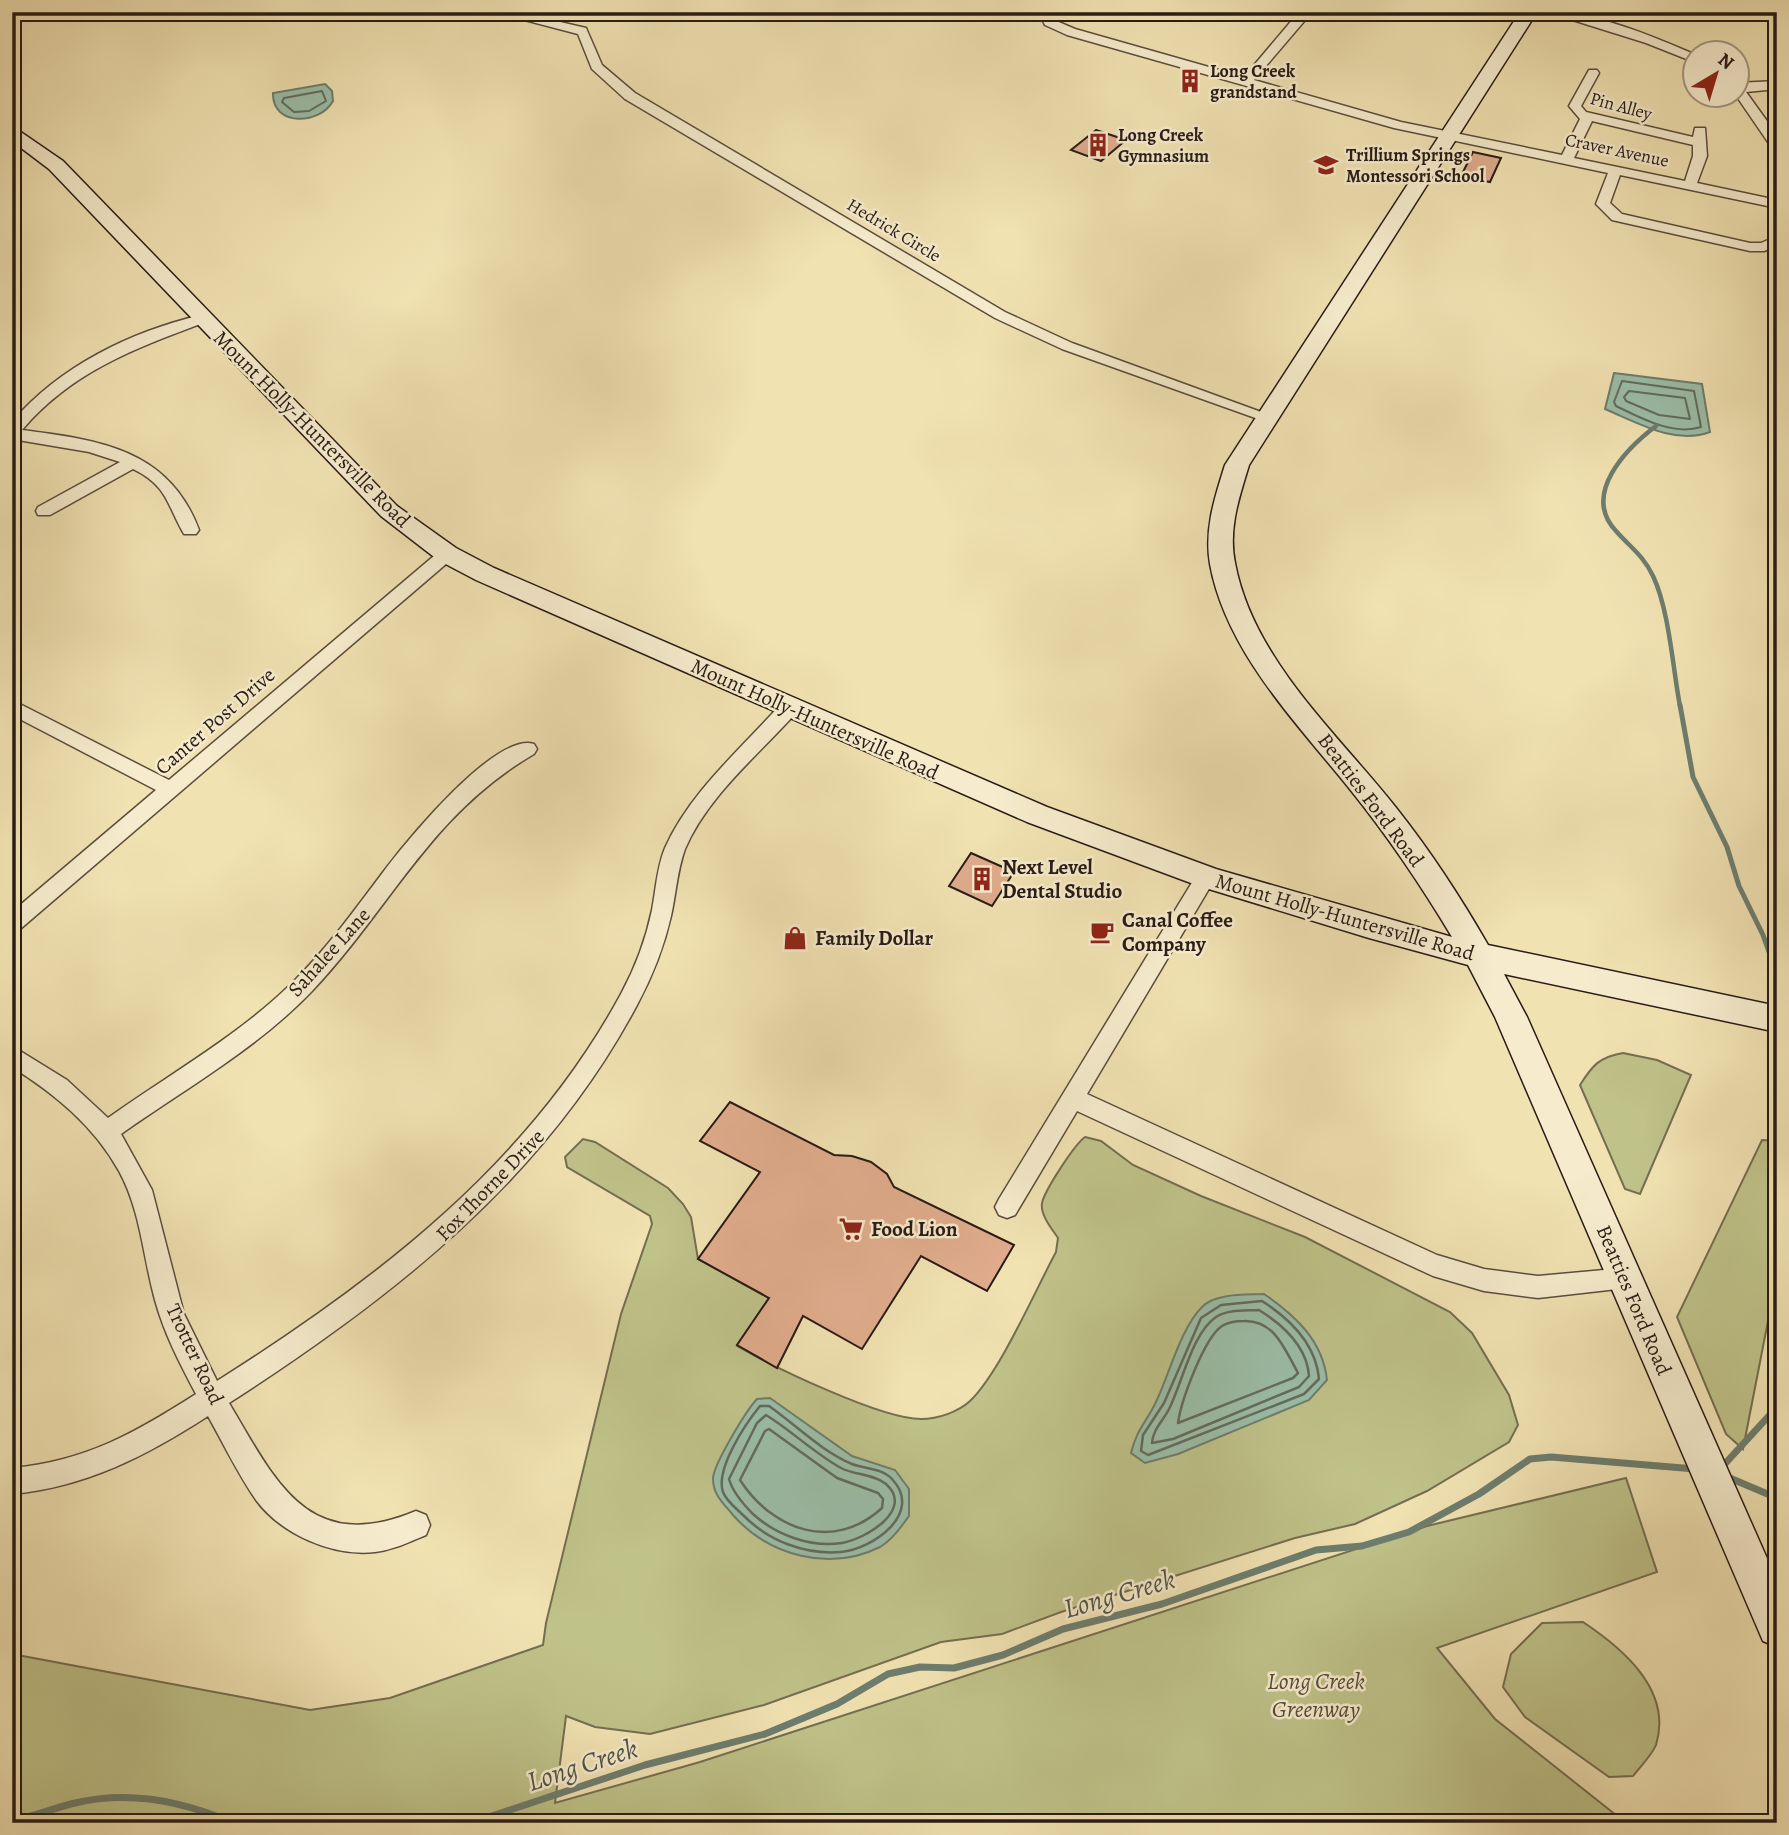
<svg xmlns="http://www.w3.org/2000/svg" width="1789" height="1835" viewBox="0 0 1789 1835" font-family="Alegreya,serif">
  <rect width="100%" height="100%" fill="#f1e2b2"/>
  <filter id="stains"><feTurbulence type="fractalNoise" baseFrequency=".00286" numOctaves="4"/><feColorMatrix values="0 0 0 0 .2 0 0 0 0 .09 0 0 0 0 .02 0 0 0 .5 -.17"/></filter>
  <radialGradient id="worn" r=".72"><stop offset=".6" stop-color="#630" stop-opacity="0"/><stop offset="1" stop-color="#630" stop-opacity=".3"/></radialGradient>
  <path fill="#bfc289" stroke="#746e50" stroke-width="2" d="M1623,1053l34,7 34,15 -51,119 -15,-5 -45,-104c12,-19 19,-28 43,-32z
    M1085,1137l16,4 32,24 68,31 104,41 145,75 22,21 37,62 9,30 -9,17 -82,49 -72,33 -60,14 -234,74 -59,22 -61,8 -177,63 -114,29 -55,-7 -29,-11 -11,87 145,-41 727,-236 199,-48 31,94 -220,76 58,71 131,104h-1614v-169l298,56 80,-12 153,-53 3,-22 75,-309 31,-90 -2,-8 -83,-49 -2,-10 18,-18 12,3 73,46 15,16 8,13 7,42 71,39 -32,48c37,21 144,73 184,73 17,0 37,-7 49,-18 30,-29 65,-110 86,-149l2,-14c-6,-9 -18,-23 -16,-35 3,-13 32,-58 43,-66z
    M1762,1140l15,1v134l-34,174 -17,-15 -49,-117z
    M1583,1622c39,26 90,68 73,123 -4,10 -16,22 -23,31l-24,1 -84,-60 -22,-30 8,-33 31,-31z"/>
  <path fill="#9bbea8" stroke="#6d7d6e" stroke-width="2" d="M325,84l7,7 1,10c-13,24 -61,26 -60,-8z
    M1614,373l88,11 8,48c-35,13 -72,-9 -105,-23z
    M1264,1294c31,21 59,47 63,86l-18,20 -131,54 -33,9 -14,-10c6,-24 14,-29 24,-49 14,-28 25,-75 47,-97 13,-14 44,-12 62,-13z
    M770,1398l82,58 43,14 14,19v27c-8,11 -17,24 -29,31 -50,25 -111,9 -147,-32 -9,-11 -20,-20 -20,-36 0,-14 33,-68 44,-80z"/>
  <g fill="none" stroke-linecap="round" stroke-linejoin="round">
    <path stroke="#626c5f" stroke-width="2" d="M322,91l4,10 -17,10 -15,1 -12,-10 2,-4z
      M1622,381l72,10 7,36c-28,9 -60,-9 -85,-21l-2,-4z
      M1629,391l56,7 5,21 -31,-4 -33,-14 -2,-4z"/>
    <path stroke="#626c5f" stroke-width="2.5" d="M1262,1301c28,18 54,43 57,78l-15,15 -156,61 -7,-4 2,-16 21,-32 37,-85 20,-13z
      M1259,1310c24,15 48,37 50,66l-10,11 -126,52 -21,4c1,-14 11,-22 17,-34 13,-25 23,-76 47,-92 12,-8 29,-6 43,-7z
      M1244,1321c31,-1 41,29 54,52l-5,5 -115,45c3,-22 26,-85 44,-97 6,-4 15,-5 22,-5z
      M760,1406h9c27,19 52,45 83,58 13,5 30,4 40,15 32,34 -19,70 -51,73 -36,3 -72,-11 -97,-36 -7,-7 -18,-15 -21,-24 -8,-23 23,-69 37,-86z
      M766,1415c26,16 48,38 75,53 13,7 33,6 45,16 29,26 -21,55 -44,59 -31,5 -66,-8 -89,-29 -10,-10 -20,-21 -24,-35l28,-56z
      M769,1429l68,49 41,15 5,6 -1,9c-48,44 -109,23 -142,-28l25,-49z"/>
    <path stroke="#6d7d6e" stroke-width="4.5" d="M1656,426c-29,22 -75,68 -40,105 14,16 27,24 37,45 16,33 20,94 27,130"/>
    <path stroke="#6d7d6e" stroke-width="5" d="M1680,705l13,72 34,70 12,39 24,49 14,39"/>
    <path stroke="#6d7d6e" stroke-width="7" d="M1722,1467l55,-60
      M1725,1476l52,22
      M12,1820c22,-3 41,-12 63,-17 54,-13 108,-2 158,20
      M471,1823l174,-58 120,-31 72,-30 51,-30 32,-7 34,1 49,-13 60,-26 99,-25 154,-54 46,-4 47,-14 70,-38 51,-35 21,-2 144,12"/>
  </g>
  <path fill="#e0ac8d" stroke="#281b16" stroke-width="2" d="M1096,130l30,10 -25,21 -30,-11z
    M1473,152l28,6 -11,24 -29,-6z
    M971,853l43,19 -22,34 -43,-20z
    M730,1102l104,53 18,1 19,6 16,12 7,13 120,58 -27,46 -66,-35 -59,93 -59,-33 -26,52 -40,-23 32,-47 -71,-39 62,-87 -60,-31z"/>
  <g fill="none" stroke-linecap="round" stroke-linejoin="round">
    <g stroke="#5a4d3d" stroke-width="3">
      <path id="minor" d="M494,12h23l69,16 16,37 33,28 370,219 67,31 203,74 -2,3h-12l-199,-71 -67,-31 -370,-219 -33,-30 -14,-35z
        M1045,12h12l-3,8 21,9 169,48 55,-65h13l-58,68 147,42 161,33 18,-36 -11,-13 20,-36h8l2,3 -18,33 5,6 107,25 2,-9h10l2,28 -10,27 80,17v8l-157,-33 -10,28 12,11 128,29h11l16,-7v10l-13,5h-14l-138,-31 -16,-16 12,-31 -214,-45 -327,-93 -22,-10 -4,-8zM1592,121l101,24v11l-8,25 -111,-23z
        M1547,12c49,0 102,23 147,42v8l-48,-19z
        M1777,81v8l-31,3 31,43v14l-5,-1 -37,-54 1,-11z
        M201,315l7,4 -2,3c-70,26 -134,49 -184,108 77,10 147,19 177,100l-3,4h-12c-17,-29 -16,-48 -51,-65l-83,46h-12l-2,-4 2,-4 82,-45 -31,-10 -77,-13v-17c48,-56 118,-90 189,-107z
        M447,548l9,6 -3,4 -434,372 -7,2v-20l144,-122 -144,-75v-15l157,80 272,-230z
        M788,702l7,2 2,5 -2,5c-37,41 -88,83 -110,135 -8,22 -9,45 -14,67 -7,31 -19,61 -34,89 -93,175 -245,293 -408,398 47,79 79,153 187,108l10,4 4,10 -4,10c-17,7 -33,15 -51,17 -42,5 -94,-18 -119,-52 -18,-26 -33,-57 -48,-84 -62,40 -122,71 -196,78v-26c74,-7 123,-35 184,-74 -16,-30 -32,-61 -41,-94 -12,-43 -14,-89 -36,-129 -25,-45 -64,-77 -107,-104v-21l55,34 41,38c63,-45 134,-84 188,-139 33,-33 60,-71 88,-108 22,-29 111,-139 150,-127l3,5 -3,5c-103,60 -142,152 -221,236 -55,58 -127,98 -192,144l31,56 32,124 33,67c160,-101 312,-217 404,-387 14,-26 25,-55 31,-84 4,-21 5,-43 13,-62 25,-56 76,-99 116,-144z
        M1206,869l7,2 3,6 -129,217 350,161 47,14 54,7 88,-8 9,3 3,8 -3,8 -97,11 -54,-7 -51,-15 -356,-165 -62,104 -8,3 -8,-3 -4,-8 4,-8 200,-328z"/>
    </g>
    <g stroke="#281b16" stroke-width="3">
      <path id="secondary" d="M1520,12h17l-288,453c-10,33 -21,64 -14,98 18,97 104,172 162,246 34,43 64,89 91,136l289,61v26l-273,-58 23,43 250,564v66l-14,-6 -268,-624 -27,-52 -99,-27 -170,-52 -172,-64 -551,-242 -38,-20 -57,-44 -332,-347 -37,-28v-15l51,35 334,345 59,42 38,20 553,239 169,62 236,68c-31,-52 -65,-102 -103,-149 -54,-67 -123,-137 -139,-224 -6,-35 5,-67 15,-99z"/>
    </g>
    <use href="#minor" fill="#f6eccd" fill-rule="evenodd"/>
    <use href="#secondary" fill="#f6eccd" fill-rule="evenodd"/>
  </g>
  <defs>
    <g id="building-bare" transform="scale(1.89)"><path d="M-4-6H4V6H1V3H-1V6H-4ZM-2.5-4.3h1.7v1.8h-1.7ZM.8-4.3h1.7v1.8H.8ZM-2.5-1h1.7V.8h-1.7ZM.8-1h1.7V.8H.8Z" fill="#8f2418" stroke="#f6eccd" stroke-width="2.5" paint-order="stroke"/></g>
    <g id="school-bare" transform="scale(1.89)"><path d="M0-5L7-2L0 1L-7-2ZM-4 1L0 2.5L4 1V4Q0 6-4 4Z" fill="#8f2418" stroke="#f6eccd" stroke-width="2.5" paint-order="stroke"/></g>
    <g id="cafe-bare" transform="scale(1.89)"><path d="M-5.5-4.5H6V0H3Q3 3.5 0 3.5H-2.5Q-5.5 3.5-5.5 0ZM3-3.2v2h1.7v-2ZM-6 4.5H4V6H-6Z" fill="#8f2418" stroke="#f6eccd" stroke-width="2.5" paint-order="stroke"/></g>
    <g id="shop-bare" transform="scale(1.89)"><path d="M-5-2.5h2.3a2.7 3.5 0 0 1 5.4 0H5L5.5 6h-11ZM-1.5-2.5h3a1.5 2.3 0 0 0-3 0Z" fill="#8f2418" stroke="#f6eccd" stroke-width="2.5" paint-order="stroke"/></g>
    <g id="supermarket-bare" transform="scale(1.89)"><path d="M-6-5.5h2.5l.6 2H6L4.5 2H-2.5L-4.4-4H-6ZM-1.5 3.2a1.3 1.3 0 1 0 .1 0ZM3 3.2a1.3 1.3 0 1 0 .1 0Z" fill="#8f2418" stroke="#f6eccd" stroke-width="2.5" paint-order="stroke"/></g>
  </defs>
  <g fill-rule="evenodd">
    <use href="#building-bare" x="1190" y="81"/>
    <use href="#building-bare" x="1098" y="145"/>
    <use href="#school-bare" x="1326" y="165"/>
    <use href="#building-bare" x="982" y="879"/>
    <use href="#cafe-bare" x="1102" y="932"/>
    <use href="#shop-bare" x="795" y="938"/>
    <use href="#supermarket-bare" x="851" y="1229"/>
  </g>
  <g text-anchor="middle" stroke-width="5" stroke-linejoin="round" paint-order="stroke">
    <g font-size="18" font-weight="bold" fill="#281b16" stroke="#f6eccd" text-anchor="start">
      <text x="1210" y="77">Long Creek<tspan x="1210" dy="21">grandstand</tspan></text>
      <text x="1118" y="141">Long Creek<tspan x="1118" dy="21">Gymnasium</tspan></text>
      <text x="1346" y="161">Trillium Springs<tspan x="1346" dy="21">Montessori School</tspan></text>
    </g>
    <g font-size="18" fill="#281b16" stroke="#f6eccd">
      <text transform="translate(1621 106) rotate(15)" y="6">Pin Alley</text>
      <text transform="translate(1617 150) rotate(12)" y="6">Craver Avenue</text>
      <text transform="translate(894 230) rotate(31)" y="6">Hedrick Circle</text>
    </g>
    <g font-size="21" fill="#281b16" stroke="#f6eccd">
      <text transform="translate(312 429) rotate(45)" y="7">Mount Holly-Huntersville Road</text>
      <text transform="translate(815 719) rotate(24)" y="7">Mount Holly-Huntersville Road</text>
      <text transform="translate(215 721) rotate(-41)" y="7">Canter Post Drive</text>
      <text transform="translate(1371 800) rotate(53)" y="7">Beatties Ford Road</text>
      <text transform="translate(1345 917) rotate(16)" y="7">Mount Holly-Huntersville Road</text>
      <text transform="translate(329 952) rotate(-48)" y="7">Sahalee Lane</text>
      <text transform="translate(490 1185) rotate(-46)" y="7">Fox Thorne Drive</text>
      <text transform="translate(1634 1300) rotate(67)" y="7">Beatties Ford Road</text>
      <text transform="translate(195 1354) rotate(65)" y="7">Trotter Road</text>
    </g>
    <g font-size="21" font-weight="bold" fill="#281b16" stroke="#f6eccd" text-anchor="start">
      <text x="1002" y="874">Next Level<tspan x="1002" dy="24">Dental Studio</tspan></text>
      <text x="1122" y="927">Canal Coffee<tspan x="1122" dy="24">Company</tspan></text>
      <text x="815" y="945">Family Dollar</text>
      <text x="871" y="1236">Food Lion</text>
    </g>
    <g font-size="24" font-style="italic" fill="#554d38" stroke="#f6eccd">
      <text x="1316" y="1689">Long Creek<tspan x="1316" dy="28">Greenway</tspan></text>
    </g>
    <g font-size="28" font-style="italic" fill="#505449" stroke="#f6eccd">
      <text transform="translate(1119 1593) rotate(-16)" y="10">Long Creek</text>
      <text transform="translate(582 1764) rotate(-18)" y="10">Long Creek</text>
    </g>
  </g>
  <rect width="1789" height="1835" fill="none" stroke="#f1e2b2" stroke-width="42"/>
  <rect x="14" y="14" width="1761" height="1807" fill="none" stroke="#281b16" stroke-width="3.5"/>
  <rect x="21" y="21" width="1747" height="1793" fill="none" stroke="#281b16" stroke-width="2"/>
  <g transform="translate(1716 74) rotate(38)"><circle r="33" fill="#f6eccd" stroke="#a49884" stroke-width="2"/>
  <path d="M0-5L12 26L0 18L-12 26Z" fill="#8f2418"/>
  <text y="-10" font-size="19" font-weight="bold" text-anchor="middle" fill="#281b16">N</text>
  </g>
  <rect width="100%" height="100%" filter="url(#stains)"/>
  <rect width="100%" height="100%" fill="url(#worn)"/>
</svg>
